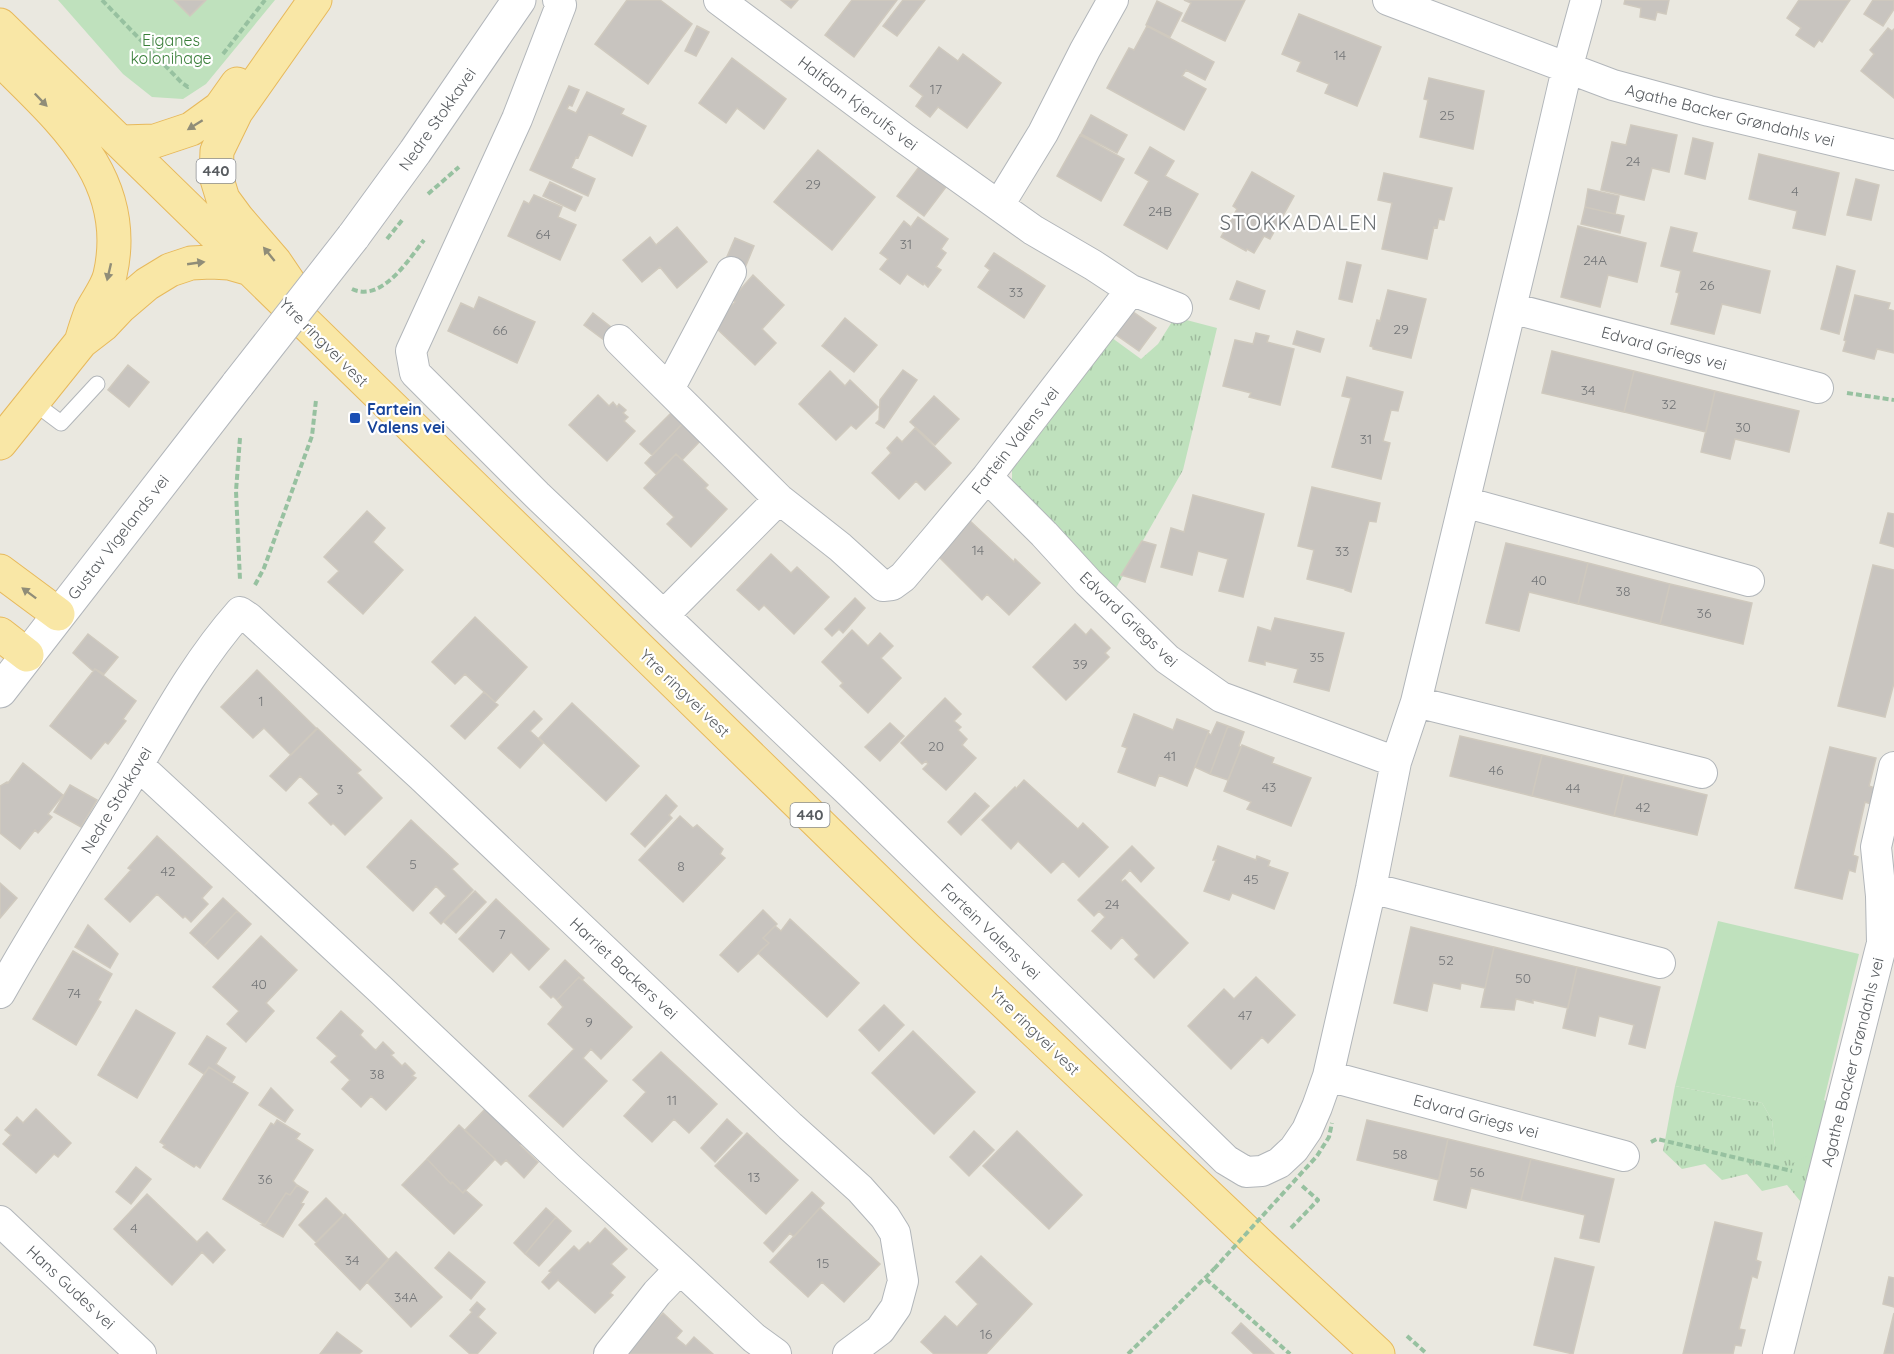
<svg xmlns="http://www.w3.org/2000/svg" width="1894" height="1354" viewBox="0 0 1894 1354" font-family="Quicksand,sans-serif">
  <defs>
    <pattern id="park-tufts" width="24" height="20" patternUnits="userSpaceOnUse" patternTransform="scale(1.5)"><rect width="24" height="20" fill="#bfe1bd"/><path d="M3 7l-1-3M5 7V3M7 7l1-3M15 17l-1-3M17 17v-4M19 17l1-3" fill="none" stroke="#9eba9d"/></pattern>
  </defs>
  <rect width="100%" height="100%" fill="#eae8e0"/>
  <path fill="url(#park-tufts)" d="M1175,317l42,11 -34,142 -67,118 -104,-99v-33l96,-121 33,24 17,-15z
    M1675,1086l87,17 10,17 3,26 52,1 -22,60 -18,-22 -25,6 -15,-17 -25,6 -17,-16 -23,5 -19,-18z"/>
  <path fill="#bfe1bd" d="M58,0h217l-69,84 -23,15 -31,-2 -29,-23z
    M1718,921l141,33 -35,146 11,5 -8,42 -34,16 -18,-17 -3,-26 -10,-17 -87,-17z"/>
  <path fill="#c8c4bf" stroke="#cfc9be" stroke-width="1.5" d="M174,0h32l-16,16z
    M627,0h33l32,24 -44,60 -53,-40z
    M781,0h17l-7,8z
    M852,0h45l-43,57 -29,-22z
    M903,0h22l-28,36 -14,-10z
    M1184,0h61l-20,41 -43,-20 9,-18z
    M1625,0h44l-3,14 -9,-2 -2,8 -15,-3 1,-9 -17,-4z
    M1799,0h51l-28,42 -3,-2 -5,7 -18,-12 5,-7 -14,-10z
    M1873,0h21v9l-11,17 -19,-12z
    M1157,1l25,12 -12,24 -24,-12z
    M1299,14l82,33 -24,59 -32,-13 4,-9 -32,-13 4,-9 -19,-8z
    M697,26l12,6 -13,24 -11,-5z
    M1147,26l67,36 -9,18 -19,-10 -4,6 24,13 -22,41 -77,-42 22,-40 5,2z
    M1888,28l4,3 2,-2v69l-33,-27 13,-17 -4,-4z
    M939,47l19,14 5,-7 38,29 -34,45 -29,-21 -8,10 -14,-11 7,-10 -13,-10z
    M732,58l54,41 -22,30 -27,-21 -11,15 -27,-20z
    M1429,78l55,13 -11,58 -53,-12 8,-37 -4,-1z
    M569,86l10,4 -7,16 -3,-1 -2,4 9,4 11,-21 37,17 -3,5 25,12 -14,30 -43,-22 -11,24 -2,-1 -5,11 24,11 -7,17 -58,-26z
    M1091,115l36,20 -10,18 -36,-19z
    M1631,125l46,10 -8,37 -17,-4 -8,32 -43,-10 11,-48 14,3z
    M1080,135l44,24 -23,42 -44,-25z
    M1693,138l20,5 -8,36 -20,-5z
    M1150,147l24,14 -9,15 33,18 -31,55 -43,-24 25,-44 -14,-8z
    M818,150l57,47 -43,53 -58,-48z
    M1759,154l80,19 -14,62 -32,-7 4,-17 -48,-12z
    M919,167l27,20 -22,29 -27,-20z
    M1252,172l42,24 -24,43 -6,-3 -10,17 -7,-4 -1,2 -25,-14 16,-28 -4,-3z
    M1384,173l68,15 -8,32 -5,-1 -2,9 -3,-1 -7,32 -45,-10 10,-46 -14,-3z
    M1856,179l23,6 -8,35 -24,-5z
    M550,182l32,15 -7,14 -32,-15z
    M1588,189l31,7 -4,18 -30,-7z
    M534,195l28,12 -4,10 18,8 -16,35 -52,-24 16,-35 5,3z
    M1585,207l39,9 -4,17 -39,-9z
    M918,217l30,22 -7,10 5,4 -10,14 5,3 -13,17 -4,-4 -1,2 -16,-11 -7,10 -20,-15 8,-10 -8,-6 24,-32 7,6z
    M1578,226l68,17 -9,39 -29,-7 -8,32 -39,-10z
    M677,227l30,35 -30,26 -17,-21 -18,15 -19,-22 27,-23 6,8z
    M1671,227l26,6 -5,19 78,19 -10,42 -38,-9 -8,30 -43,-10 8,-31 -3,-1 5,-21 -20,-5z
    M735,238l19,8 -12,29 -19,-9z
    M994,253l51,33 -21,32 -46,-31 12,-17 -5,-4z
    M1347,262l14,3 -9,37 -13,-3z
    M1837,266l18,5 -16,63 -18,-5z
    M753,275l31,30 -22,24 14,14 -21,22 -42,-40 22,-23 -3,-3z
    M1237,281l28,10 -6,18 -29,-10z
    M1388,290l38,9 -15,59 -38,-9v-2l-3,-1 7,-26 3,1z
    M1855,295l35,8 -2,6 6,2v42l-17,-4 -3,10 -31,-8 3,-10 -2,-1z
    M479,297l56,25 -18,41 -69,-32 13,-28 13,6z
    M1129,309l27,19 -17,23 -27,-19z
    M593,313l23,18 -8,12 -24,-18z
    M845,318l32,27 -23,27 -32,-26z
    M1297,331l27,8 -4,13 -27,-8z
    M1256,333l13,3 -2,6 27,7 -14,56 -31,-8 2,-4 -28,-7 12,-46 18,4z
    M1552,351l82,20 -10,41 -82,-19z
    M128,365l21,17 -20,25 -21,-17z
    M903,370l14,10 -33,48 -8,-5 3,-3 1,-20z
    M830,371l15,15 5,-6 28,27 -22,22 -5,-4 -15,15 -37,-36z
    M1634,371l81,20 -9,41 -82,-20z
    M1347,377l56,15 -5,19 -7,-1 -8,31 7,2 -9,36 -49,-12 19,-69 -9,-2z
    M1715,391l84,20 -10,41 -54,-13 -5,20 -29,-7z
    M598,395l11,11 4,-4 4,5 2,-3 7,6 -3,3 5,4 -4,4 11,10 -28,30 -38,-36z
    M934,396l25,23 -24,26 -25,-23z
    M674,410l11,11 -33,34 -12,-11z
    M685,421l18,17 -21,22 -6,-6 -20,20 -11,-11z
    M915,428l36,35 -26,27 -9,-9 -17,18 -27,-26 19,-20 -4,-5 10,-11 5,5z
    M676,454l32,31 -3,3 22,21 -36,38 -24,-23 7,-7 -30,-29z
    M1312,487l68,16 -4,19 -7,-1 -18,71 -6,-2v-1l-38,-10 7,-29 -16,-4z
    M1193,495l71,19 -21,83 -24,-6 9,-32 -30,-8 -6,24 -31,-8 10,-39 13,4z
    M367,511l18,17 -12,14 30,28 -40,44 -35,-32 11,-11 -15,-14z
    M1888,513l6,1v33l-14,-4z
    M969,520l45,42 1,-3 25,24 -31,32 -22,-21 -5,6 -46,-46z
    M1142,541l14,4 -11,37 -24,-7z
    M1506,543l82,20 -10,41 -49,-12 -10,39 -33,-8z
    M771,554l20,19 6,-6 32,30 -35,37 -30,-29 -5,5 -22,-20z
    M1588,563l82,21 -10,40 -82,-20z
    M1873,565l21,5v113l-9,34 -47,-11z
    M1670,584l82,19 -9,41 -83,-20z
    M855,598l10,10 -22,25 -4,-4 -7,7 -7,-7z
    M475,617l52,50 -32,35 -30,-28 -10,10 -23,-22z
    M1275,618l69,15 -15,58 -35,-9 4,-13 -33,-8v4l-16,-4 9,-34 13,4z
    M1075,624l11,11 5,-6 19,19 -5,5 4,4 -43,43 -33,-33z
    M852,630l16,16 12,-13 13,13 -12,12 20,20 -33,35 -28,-27 3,-3 -21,-21z
    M88,634l30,23 -14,17 -9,-5 -2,2 -20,-18z
    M95,669l41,32 -13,18 3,2 -18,23 -3,-2 -14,17 -41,-33z
    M257,670l60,59 -26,26 -27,-27 -11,10 -32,-31z
    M484,692l14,13 -33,34 -14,-13z
    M945,698l16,16 -7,7 7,6 -3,3 9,9 -5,6 14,13 -30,32 -23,-21 5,-5 -2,-3 -4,3 -21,-21z
    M572,703l67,63 -33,35 -67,-63z
    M534,711l8,8 -12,12 13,12 -23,25 -22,-20z
    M1134,714l39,16 4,-11 32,12 -22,55 -28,-11 -4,11 -37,-14 9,-24 -5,-2z
    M1217,722l11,4 -18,48 -15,-7 13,-34 3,2z
    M890,723l14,13 -24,25 -15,-14z
    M1228,726l16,6 -5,14 2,1 -13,33 -18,-6z
    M317,728l44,42 -4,3 25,25 -37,37 -12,-12 -2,2 -22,-22 10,-9 -19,-18 -14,15 -16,-15z
    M1460,736l82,19 -10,41 -82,-20z
    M1242,745l32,13 -2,5 39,15 -20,48 -44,-17 4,-7 -27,-11z
    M1830,747l46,11 -7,28 6,2 -4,16 -6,-2 -12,53 5,2 -3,15 -6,-2 -7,29 -47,-11z
    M1542,755l82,20 -10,41 -82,-20z
    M23,763l40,32 -15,19 4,3 -14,16 -3,-3 -15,19 -20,-16v-47l7,-4 1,1z
    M1624,775l83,20 -10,40 -83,-19z
    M1024,780l54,49 5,-6 25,24 -29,30 -16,-16 -12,12 -33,-32 -7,8 -29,-29 33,-33 1,2z
    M70,785l27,15 -16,27 -27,-15z
    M975,793l14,13 -28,29 -13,-13z
    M666,795l11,11 -8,9 3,3 -27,29 -14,-13z
    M680,816l13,12 4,-3 26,24 -3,5 5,4 -42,44 -44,-42z
    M411,820l47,44 -6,5 21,21 -32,34 -11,-11 16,-17 -10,-10 -23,25 -46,-44z
    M157,836l55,51 -10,11 6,6 -17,18 -6,-6 -2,2 -26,-24 -27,28 -25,-23 26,-29 -3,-2z
    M1132,846l22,22 -13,14 -11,-12 -9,10 1,2 3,-2 63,63 -34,35 -19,-19 4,-4 -17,-18 -11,12 -19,-18 13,-14 -6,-6 -5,5 -16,-16z
    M1218,846l38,14 1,-4 13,5 -2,5 20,7 -14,36 -42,-16 -3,7 -25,-9 12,-31h-3z
    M0,883l17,15 -17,20z
    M475,891l11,11 -30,31 -12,-11z
    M223,898l14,13 -33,35 -14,-13z
    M496,899l53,50 -20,21 -18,-18 -18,20 -34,-33z
    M763,910l14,14 -14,14 6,5 -31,29 -18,-17z
    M237,911l14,13 -33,35 -14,-13z
    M790,919l69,64 -32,34 -69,-64 11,-10 -6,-5 12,-12 6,5z
    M88,925l30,29 -8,14 -35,-21z
    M1411,927l83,20 -9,41 -24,-5 -1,6 -27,-6 -6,28 -33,-8z
    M261,936l36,34 -31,33 8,8 -28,31 -19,-18 12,-13 -26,-24z
    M1494,947l83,20 -9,41 -35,-8v3l-17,-4 -2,11 -33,-3z
    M73,951l39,23 -14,26 3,2 -25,43 -43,-26z
    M565,960l19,18 -2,2 -3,-3 -22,23 -4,-4 -2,2 -11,-11z
    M1577,967l83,20 -15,61 -16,-4 5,-19 -35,-9 -4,20 -32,-8z
    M579,977l53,50 -31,32 -10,-10 -8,9 24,23 -44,46 -34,-31 45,-47 -26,-25 15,-17 -6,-7z
    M1256,977l39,38 -27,28 -6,-6 -31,32 -43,-43 36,-37 10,10z
    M884,1005l20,20 -25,26 -20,-21z
    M136,1010l39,23 -38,65 -39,-23z
    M341,1011l22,20 -3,4 14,14 2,1 7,-8 11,11 -3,2 11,11 3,-3 10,10 -3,3 4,2 -30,32 -15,-14 -10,11 -19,-18 8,-9 -19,-18 6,-6 -20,-18z
    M913,1031l62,61 -41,42 -62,-61z
    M207,1036l19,12 -10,16 19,13 -3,5 -23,-15 -5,7 -15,-10z
    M661,1052l56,52 -28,29 -15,-14 -22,23 -28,-26 22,-24 -13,-12z
    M209,1067l39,26 -48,75 -4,-3 -2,2 -31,-20 2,-2 -5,-3z
    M271,1088l22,22 -8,12 -26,-17z
    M486,1108l36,35 -2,2 18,17 -14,16 -18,-18 -5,5 -36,-35z
    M36,1109l35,34 -13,14 -4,-3 -18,19 -33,-29 8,-9 -6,-5 12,-13 6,6z
    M727,1119l15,14 -27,29 -14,-14z
    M277,1120l23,14 -4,5 17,11 -20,31 4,4 -7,10 -4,-2 -21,32 -42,-26 48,-76 3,2z
    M1367,1120l81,19 -9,41 -82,-20z
    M459,1125l36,34 -32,34 -11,-11 -1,2 -24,-25z
    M974,1131l20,19 -25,26 -19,-19z
    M1017,1131l65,64 -33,34 -66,-63z
    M747,1133l51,47 -32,34 -51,-48z
    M1448,1139l83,20 -10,41 -50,-12 -5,20 -32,-8z
    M427,1159l24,25 1,-2 11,11 2,-3 17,15 -28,29 -52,-49z
    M1531,1159l83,20 -15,63 -19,-4 5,-23 -64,-15z
    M136,1167l15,12 -20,25 -15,-12z
    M297,1185l11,7 -7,11 3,1 -21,33 -21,-12h3l21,-32 4,2z
    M812,1192l12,11 -30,34 -4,-4 -17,19 -9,-9z
    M147,1194l50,48 10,-10 18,18 -12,13 -11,-11 -30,33 -58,-56z
    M326,1198l17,17 -27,27 -17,-17z
    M546,1208l10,9 -31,37 -11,-11z
    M820,1208l60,56 -36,38 -22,-20 -14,15 -38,-35z
    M345,1214l43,45 -28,31 -45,-46z
    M556,1217l15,14 -32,35 -14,-12z
    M1715,1222l47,11 -6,27 5,2 -4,16 -5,-2 -13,53 6,1 -4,16 -6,-1 -2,9h-50z
    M605,1228l22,21 -16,15 14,13 -15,16 3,2 -18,18 -37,-33 -9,9 -7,-7 9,-10 -2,-1 25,-25 5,5 9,-9 2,2z
    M396,1252l46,45 -31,30 -44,-45z
    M449,1252l36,30 -14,17 -36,-31z
    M981,1256l51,48 -46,50h-52l-13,-12 24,-26 12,11 21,-23 -22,-22z
    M1555,1258l39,9 -21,87 -39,-9z
    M1889,1277l5,1v29l-11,-3z
    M477,1302l8,7 -7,8 18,16 -19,21h-7l-20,-18 22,-24 -2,-2z
    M663,1313l19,18 -6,7 10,8 8,-9 19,17h-89z
    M1894,1313v41h-10z
    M1241,1323l33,31h-20l-22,-21z
    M337,1332l25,19 -3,3h-39z"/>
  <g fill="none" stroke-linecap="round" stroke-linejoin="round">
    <g stroke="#b2b6ba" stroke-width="17">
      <path id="lane" d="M33,402l28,21 36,-39"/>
    </g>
    <g stroke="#b2b6ba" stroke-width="32">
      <path id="street" d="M558,0l3,5 -44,114 -106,232 4,22 122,122 313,298 376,367 20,12 16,-1 17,-8 15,-14 13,-19 10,-23 11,-31 43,-188 25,-126 20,-60 117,-486 34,-147 19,-69
        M719,0l185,138 129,92 60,35 38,25 46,18
        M1388,0l225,85 96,26 185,44
        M999,205l44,-72 42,-83 28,-50
        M1511,308l307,80
        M619,340l160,159 61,48 43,39 9,-1 11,-8 34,-40 50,-60 144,-187
        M669,389l62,-117
        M987,477l57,57 44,48 79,77 54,38 175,65
        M1464,502l285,79
        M664,615l115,-116
        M1416,702l286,71
        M138,765l243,225 188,178 111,101 74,69 22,16
        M1371,888l289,75
        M0,993c39,-70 83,-137 125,-206 36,-60 68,-122 115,-175l9,6 172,158 369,350 70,63 25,28 10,16 8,48 -7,26 -16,23 -32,24
        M1328,1076l296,80
        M0,1221l141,133
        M609,1354l48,-61 23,-24
        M1778,1354l104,-411 -1,-47 -5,-49 18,-80"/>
    </g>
    <g stroke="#b1b5ba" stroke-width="35">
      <path id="secondary" d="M353,237l62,-85 104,-152
        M0,691l238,-307"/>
    </g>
    <g stroke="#e7b95c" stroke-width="35">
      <path id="primary" d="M0,25l926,903 332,315 120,111
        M0,59c61,61 132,120 110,216 -3,13 -13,25 -19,37 -4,10 -7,20 -10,30
        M122,142l33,-1 36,-12 29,-21 17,-24
        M296,293l-21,-31 -38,-44 -14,-19 -7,-23 1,-25 19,-39 79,-112
        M0,443l81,-101 22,-17 17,-18 27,-23 23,-14 21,-7 20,-1 18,1 21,6
        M0,571l58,43
        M0,634l27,21"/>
    </g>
    <path stroke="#97c1a0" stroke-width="4" stroke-dasharray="6 3" stroke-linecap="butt" d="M102,0l80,83 6,4 3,-1
      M223,54l42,-54
      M428,194l31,-27
      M352,289c30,14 57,-30 72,-49
      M1847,393l47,7
      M240,438l-4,53 4,89
      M255,585l9,-17 48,-132 4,-36
      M1651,1142l6,-3 135,32
      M1291,1228l27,-28 -17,-15
      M1206,1279l84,75
      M1407,1336l20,18
      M1128,1354l86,-85"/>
    <use href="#lane" stroke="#fff" stroke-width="15"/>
    <use href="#street" stroke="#fff" stroke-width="30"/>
    <use href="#secondary" stroke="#fff" stroke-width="33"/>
    <use href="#primary" stroke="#f9e7a6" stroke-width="33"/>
    <g stroke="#b1b5ba" stroke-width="35" stroke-linecap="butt">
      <path id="secondary-bridge" d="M238,384l115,-147"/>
    </g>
    <path stroke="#97c1a0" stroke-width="4" stroke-dasharray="6 3" stroke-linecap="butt" d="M387,239l16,-20
      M1214,1269l103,-113 12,-19 3,-14"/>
    <use href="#secondary-bridge" stroke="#fff" stroke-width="33"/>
  </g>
  <defs><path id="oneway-solid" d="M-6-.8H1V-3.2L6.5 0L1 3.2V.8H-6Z" transform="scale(1.5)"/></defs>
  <g fill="#908d78">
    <use href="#oneway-solid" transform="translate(41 100) rotate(46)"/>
    <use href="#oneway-solid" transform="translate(195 125) rotate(148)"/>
    <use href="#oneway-solid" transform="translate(269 254) rotate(-129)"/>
    <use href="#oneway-solid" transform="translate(196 263) rotate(-8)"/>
    <use href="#oneway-solid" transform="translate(109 272) rotate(103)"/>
    <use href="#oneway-solid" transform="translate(29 593) rotate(-143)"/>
  </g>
  <rect fill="#1a4fb4" stroke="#fff" stroke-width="2" x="349" y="412" width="12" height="12" rx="3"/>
  <g text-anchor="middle" stroke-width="4.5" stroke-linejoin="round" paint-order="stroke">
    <g font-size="14" fill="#747678">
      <text x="1340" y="60">14</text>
      <text x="936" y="94">17</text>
      <text x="1447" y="120">25</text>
      <text x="1633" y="166">24</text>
      <text x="813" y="189">29</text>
      <text x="1795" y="196">4</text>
      <text x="1160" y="216">24B</text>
      <text x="543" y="239">64</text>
      <text x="906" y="249">31</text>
      <text x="1595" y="265">24A</text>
      <text x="1707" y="290">26</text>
      <text x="1016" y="297">33</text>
      <text x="1401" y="334">29</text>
      <text x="500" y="335">66</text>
      <text x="1588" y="395">34</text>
      <text x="1669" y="409">32</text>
      <text x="1743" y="432">30</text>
      <text x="1366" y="444">31</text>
      <text x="978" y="555">14</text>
      <text x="1342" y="556">33</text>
      <text x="1539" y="585">40</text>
      <text x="1623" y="596">38</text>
      <text x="1704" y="618">36</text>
      <text x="1317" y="662">35</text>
      <text x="1080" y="669">39</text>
      <text x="261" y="706">1</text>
      <text x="936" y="751">20</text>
      <text x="1170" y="761">41</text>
      <text x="1496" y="775">46</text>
      <text x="1269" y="792">43</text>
      <text x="1573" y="793">44</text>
      <text x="340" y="794">3</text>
      <text x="1643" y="812">42</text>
      <text x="413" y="869">5</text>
      <text x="681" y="871">8</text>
      <text x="168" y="876">42</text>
      <text x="1251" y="884">45</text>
      <text x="1112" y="909">24</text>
      <text x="502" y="939">7</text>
      <text x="1446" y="965">52</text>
      <text x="1523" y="983">50</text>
      <text x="259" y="989">40</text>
      <text x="74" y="998">74</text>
      <text x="1245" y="1020">47</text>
      <text x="589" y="1027">9</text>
      <text x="377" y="1079">38</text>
      <text x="672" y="1105">11</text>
      <text x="1400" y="1159">58</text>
      <text x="1477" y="1177">56</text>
      <text x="754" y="1182">13</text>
      <text x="265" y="1184">36</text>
      <text x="134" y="1233">4</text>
      <text x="352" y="1265">34</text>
      <text x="823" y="1268">15</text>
      <text x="406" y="1302">34A</text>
      <text x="986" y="1339">16</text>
    </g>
    <g fill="#fff" stroke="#8a8d90" stroke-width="1.5">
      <rect x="196.5" y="159" width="39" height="24" rx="4.5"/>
      <rect x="790.5" y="803" width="39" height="24" rx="4.5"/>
    </g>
    <g font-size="15" font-weight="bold" fill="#585c60">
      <text x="216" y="176">440</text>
      <text x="810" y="820">440</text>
    </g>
    <g font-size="16" fill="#397e39" stroke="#fff">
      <text x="171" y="46">Eiganes<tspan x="171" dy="18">kolonihage</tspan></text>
    </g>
    <g font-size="16" fill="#585c60" stroke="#fff">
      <text transform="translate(858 103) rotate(37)" y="6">Halfdan Kjerulfs vei</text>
      <text transform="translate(1730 115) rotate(14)" y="6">Agathe Backer Grøndahls vei</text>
      <text transform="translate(437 119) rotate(-55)" y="6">Nedre Stokkavei</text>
      <text transform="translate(324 342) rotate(45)" y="6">Ytre ringvei vest</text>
      <text transform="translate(1664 348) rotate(15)" y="6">Edvard Griegs vei</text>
      <text transform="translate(1015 440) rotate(-52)" y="6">Fartein Valens vei</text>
      <text transform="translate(118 537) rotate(-52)" y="6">Gustav Vigelands vei</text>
      <text transform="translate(1129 619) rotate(44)" y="6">Edvard Griegs vei</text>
      <text transform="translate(685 693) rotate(44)" y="6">Ytre ringvei vest</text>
      <text transform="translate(116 800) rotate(-59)" y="6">Nedre Stokkavei</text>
      <text transform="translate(991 931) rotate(44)" y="6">Fartein Valens vei</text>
      <text transform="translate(624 968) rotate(43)" y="6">Harriet Backers vei</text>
      <text transform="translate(1035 1031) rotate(44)" y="6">Ytre ringvei vest</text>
      <text transform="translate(1852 1062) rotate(-76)" y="6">Agathe Backer Grøndahls vei</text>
      <text transform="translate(1476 1116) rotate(15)" y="6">Edvard Griegs vei</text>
      <text transform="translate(71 1287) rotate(43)" y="6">Hans Gudes vei</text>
    </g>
    <g font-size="16" font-weight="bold" fill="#164399" stroke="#fff" text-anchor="start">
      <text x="367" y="415">Fartein<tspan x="367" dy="18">Valens vei</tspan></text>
    </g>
    <g font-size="20" letter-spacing="1.5" fill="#696e72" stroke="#fff">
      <text x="1299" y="230">STOKKADALEN</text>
    </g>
  </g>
</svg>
